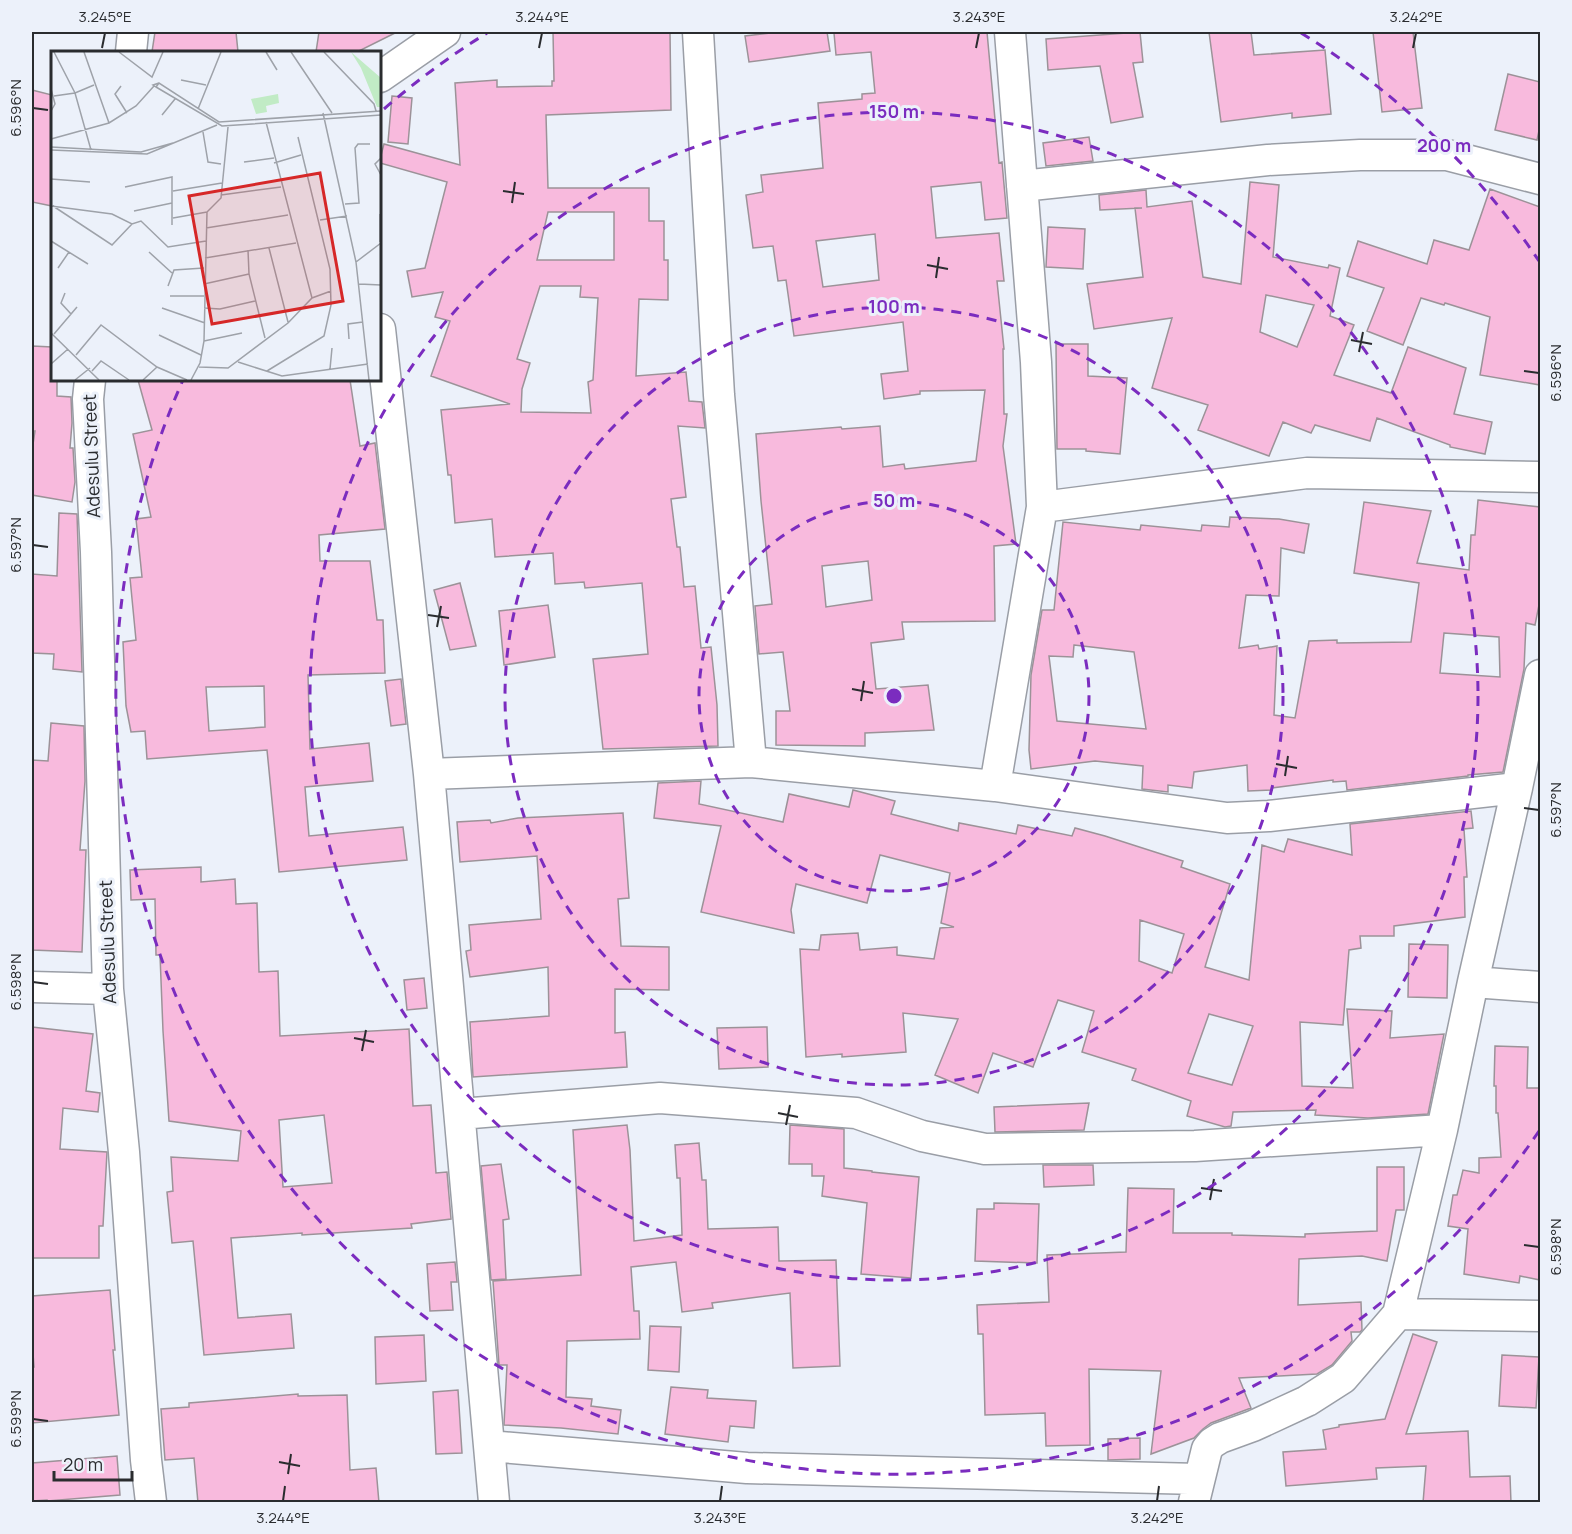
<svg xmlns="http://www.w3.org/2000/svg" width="1572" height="1534" viewBox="0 0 1572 1534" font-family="Manrope,sans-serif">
  <rect width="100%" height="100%" fill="#ecf1fa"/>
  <path fill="#f8badd" stroke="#9c9298" stroke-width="1.5" fill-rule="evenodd" d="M155,32h81l2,20h-86z
    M319,32h78l-40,20h-41z
    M553,32h117l1,78 -125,5 2,73h101v33h15v39h4v40l-29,-1 -3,77 50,-4 3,29 13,1 3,26 -27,-2 8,71 -15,2 6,48h3l4,40 11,-1 6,62 10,-1 6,58 1,41 -115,3 -10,-90 55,-5 -6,-71 -57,5 -1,-6 -29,2 -2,-31 -58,4 -3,-38 -37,4 -4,-48h-3l-7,-65 69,-6 -79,-28 19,-55 -15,-4 8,-25 -31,5 -5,-26 18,-3 22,-86 -67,-19v-4l4,-15 76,21 -5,-82 42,-3v7l55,-1v-5h2zM548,212h66v48h-77zM540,286h41l-1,11 18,1 -5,82 -5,2 3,31 -70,-1 1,-23 8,-26 -13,-4z
    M779,32h48l3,19 -81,11 -4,-26z
    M859,32h128l12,131 3,-1 5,56 -22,2 -4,-38 -50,5 5,51 63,-5 5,48h-7l7,68h-1l1,65h3l-4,32 13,98 -22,2 1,75 -93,1 2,17 -33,4 5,46 52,-4 6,45 -69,3v13l-89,-1v-34h14l-7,-59 -24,2 -4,-48 17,-2 -11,-103 -5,-67 85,-7 1,2 38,-3 3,41 21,-3 1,5 71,-8 9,-71 -65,1v3l-36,5 -3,-25 27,-3 -5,-49 -109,14 -8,-56 -8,1 -5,-35 -20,2 -7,-53 17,-3 -2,-17 62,-7 -5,-65 44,-4v-5l13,-1 -4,-41 -35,3 -2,-22zM875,234l4,46 -56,7 -7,-46zM868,561l4,39 -46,7 -4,-41z
    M1140,32l3,30 -10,1 10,54 -32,6 -11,-57 -52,4 -2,-31z
    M1209,32h42l3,23 71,-5 6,64 -39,4v-5l-71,9z
    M1373,32h40l9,76 -40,4z
    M1508,74l32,8v44l-3,14 -42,-10z
    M32,90l20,5v111l-20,-4z
    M392,96l20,2 -4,46 -20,-2z
    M1089,137l4,24 -47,5 -3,-23z
    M1250,182l29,3 -6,72 55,11 1,-3 11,3 -10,48 24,9 -20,50 57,18 17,-46 58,21 -12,46 38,8 -7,32 -35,-7v-2l-73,-27 -7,23 -55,-16 -4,8 -28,-11 -14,34 -71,-26 10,-25 -56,-17 20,-70 -78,11 -7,-45 56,-7 -8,-69h7l-42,2 -1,-15 47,-5 1,17 45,-6 11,76 38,7zM1266,295l48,10 -17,42 -37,-15z
    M1490,189l50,18v178l-60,-10 10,-58 -45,-14 -1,2 -23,-7 -18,47 -36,-14 17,-43 -37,-12 11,-35 69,23 7,-24 35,10z
    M1048,227l37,2 -2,40 -37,-2z
    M1056,344h32v32l39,2 -7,76 -34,-3v-2h-29z
    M32,346l20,1v33h5v16l14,1 1,26 -2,25h3l2,34 -3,20 -40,-7v-44l3,-20h-3z
    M138,380h212l10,66 15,-3 10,86 -66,6 1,26h50l7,59h6l2,53 -77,2 2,74 59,-6 4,38 -68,6 4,49 94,-9 4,33 -128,12 -12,-122 -120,9 -2,-28 -14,1 -5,-26 -3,-64 13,-2 -6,-62 12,-1 -6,-58 15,-2 -18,-83 19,-4zM264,686l1,41 -56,4 -3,-44z
    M1478,500l62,7v93l-5,25 -9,-2 -2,46 -21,103 -35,3v1l-121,14 -1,-9 -13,1v-2l-61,8v2l-24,1 -1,-26 -53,7 -2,16 -24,-3v7l-26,-3 1,-23 -48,-5 -64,8 -2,-19 2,-75 11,-65h12l9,-88 77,8 1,-5 60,6 1,-6 27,2 1,-10 49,2 30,5 -5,29 -23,-5 -2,48 -33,-1 -7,53 19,-3 1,4 18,-3 -3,69 21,3 14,-77 28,-1v3l74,-1 8,-59 -65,-10 10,-71 67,9 -14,52 52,7 2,-35h4zM1444,633l55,4 1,40 -60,-4zM1074,645l60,7 12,77 -89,-8 -8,-65 24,1z
    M59,513l18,1 5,158 -29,-3 1,-15 -22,-1v-79l25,2z
    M460,583l16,63 -26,4 -16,-60z
    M548,605l7,52 -51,8 -5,-54z
    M401,679l5,45 -15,2 -6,-45z
    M51,723l33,3 1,55 -5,69h6l-4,102 -50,-2v-190l16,1z
    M701,781l-2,23 84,18 6,-28 60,13 4,-17 42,11 -4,13 67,17 1,-8 57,11 2,-9 54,11 3,-8 30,8 78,25 -2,6 49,17 -25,83 44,13 13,-135 22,7 4,-13 64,16 -2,-31 121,-13 2,17 -9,1 3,48h-3l1,40 -71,9v10h-34l1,12 -12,2 -6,75 -43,-3 2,64 51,2 -6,-79 45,2 -2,27 54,-4 -16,80 -60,4 -53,-3 1,-5 -83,2 -2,14 -6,1 -38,-11 4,-15 -59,-21 4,-11 -54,-17 12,-41 -36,-11 -25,67 -40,-14 -15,40 -43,-18 23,-56 -55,-6 3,39 -64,5v-3l-36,3 -6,-108 19,1 2,-15 37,-2 2,17 37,-3v8l37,4 6,-31 14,-1 -13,-4 9,-50 -70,-18 -13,48 -71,-19 -5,26 3,23 -93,-21 20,-86 -67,-8 4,-35zM1140,920l44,14 -12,39 -33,-12zM1209,1014l44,12 -21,59 -44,-12z
    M623,813l6,85 -11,1 3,47 48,1v43l-54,-1v44l10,-1 2,35 -154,10 -3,-55 79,-6 -1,-49 -78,10 -4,-26 5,-1 -2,-25 72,-6 -4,-63 -77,6 -3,-40 33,-2 1,3 27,-5z
    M201,867v15l34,-3 1,25 21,-1 2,69 19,-1 2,65 129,-7 4,77 18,-1 5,68 11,-1 4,47 -40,5 1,4 -110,7v-2l-71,5 7,80 53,-4 3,34 -90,7 -11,-114 -21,2 -5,-51 6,-1 -2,-34 67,4 3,-30 -72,-10 -6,-90 -3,-76h-4l-1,-56 -24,1 -1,-30zM324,1115l8,68 -49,4 -4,-67z
    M1409,944l39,1 -1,53 -39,-1z
    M424,978l3,30 -20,2 -3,-30z
    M32,1027l61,7 -7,57 14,2 -2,19 -35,-4 -3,41 47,3 -4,74h-4v32h-67z
    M767,1027l1,40 -49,2 -2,-41z
    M1495,1046l33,1 -1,41h13v192l-20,-4 -1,7 -55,-9 4,-45 -20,-3 5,-31h4l6,-25 16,3v-15l22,-1 -3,-44h-2v-27h-2z
    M1089,1103l-5,27 -89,2 -1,-25z
    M627,1125l3,25 4,91 48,-6 -2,-57h-3l-2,-33 24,-2 3,37h4l2,49 70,-2 1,34 57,-1 4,106 -47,2 -3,-75 -78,10 1,5 -31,4 -6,-50 -45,5 3,44h5l1,28 -73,2 -1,56 26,2 -1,7 30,4 -3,24 -57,-6 -57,-3 3,-60h-8l-6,-84 88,-6 -8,-145z
    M790,1125l54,4v39l28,3v1l47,5 -8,101 -50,-4 6,-71 -45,-7 2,-20h-12v-12h-23z
    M501,1164l8,55 -6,1 3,59 -15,1 -10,-114z
    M1043,1165h50l1,20 -50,2z
    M1377,1167h27v43h-8l-9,51 -25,-5 -63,3 -1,46 63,-3 1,28 -2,2h-9l1,9 -20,24 -15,9 -78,4 12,30 -40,15 -8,6 -9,9 -43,16 10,-83 -72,-2 1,76 -44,1 -1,-33 -60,2 -2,-81h-5l-1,-29 72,-3 -2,-47 79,-3 2,-64 46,1 -1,44h59v2l73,2v-3l72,-3z
    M994,1203l45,1 -2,59 -62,-2 2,-52h17z
    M455,1262l2,20h-6l2,28 -23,1 -3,-47z
    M110,1290l5,60h-2l6,65 -87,8v-56h2l-2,-27v-44z
    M650,1326l31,1 -2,45 -31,-2z
    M1413,1334l24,8 -31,92 62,-3 2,46 40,-1 1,27h-88l3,-37 -50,2 1,11 -91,7 -3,-34 43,-3 -3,-19 16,-3v-2l46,-6z
    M424,1335l2,46 -50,3 -1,-47z
    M1502,1355l37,2 -3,51 -37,-2z
    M671,1387l37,3 -1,8 49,3 -2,27 -24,-2 -2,16 -63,-8z
    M458,1390l4,63 -26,1 -3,-62z
    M298,1394v2l49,-1 3,75 26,-2 3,35h-181l-4,-45 -29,2 -4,-51 28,-2v-4z
    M1140,1438v21l-32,1v-21z
    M117,1456l3,39 -73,6v-1l-15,1v-38z"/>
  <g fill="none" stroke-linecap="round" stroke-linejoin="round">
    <g stroke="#9a9ea6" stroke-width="33">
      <path id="minor" d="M698,32l21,363 32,367
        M131,52l2,-20
        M380,77l65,-45
        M1022,186l246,-26 92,-5h87l93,24
        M380,329l49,445 65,728
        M90,380l-2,19 8,153 12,437 16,163 22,308 5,42
        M1042,507l265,-34 233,4
        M429,774l322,-12 244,24 232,32 42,-2 248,-28
        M995,786l47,-279 -6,-145 -26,-330
        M1473,982l67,5
        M32,987l76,2
        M460,1114l200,-16 196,15 66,23 63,13 210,-3 247,-16
        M1398,1314l142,2
        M489,1446l258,22 452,11
        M1194,1502l13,-53 5,-6 8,-5 33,-12 54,-25 36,-23 55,-64 44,-184 31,-148 44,-194 23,-113"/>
    </g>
    <use href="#minor" stroke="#fff" stroke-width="30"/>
  </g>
  <path fill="none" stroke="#2a2c2f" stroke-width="2" d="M102,48l3,-15M539,48l3,-15M976,48l3,-15M1413,48l3,-15M33,108l15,2M503,191l21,3M512,203l3,-21M927,265l21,4M936,278l3,-21M1351,340l21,4M1359,352l4,-20M1524,371l15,2M33,545l15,2M428,615l21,3M437,627l4,-21M852,689l21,4M861,701l3,-20M1276,764l21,4M1285,776l3,-20M1524,808l15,2M33,982l15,2M354,1038l20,4M362,1051l4,-21M778,1113l20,4M786,1125l4,-20M1201,1188l21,3M1210,1200l4,-21M1524,1245l15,2M33,1419l15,2M279,1462l21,4M288,1474l3,-20M283,1501l2,-15M720,1501l2,-15M1157,1501l2,-15"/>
  <g fill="none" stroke="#7b2cbf" stroke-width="3" stroke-dasharray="10 8">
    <circle cx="894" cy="696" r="195"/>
    <circle cx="894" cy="696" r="389"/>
    <circle cx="894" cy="696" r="584"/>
    <path d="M1539 1131A778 778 0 0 1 183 380M384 109A778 778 0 0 1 487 33M1301 33A778 778 0 0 1 1539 261"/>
  </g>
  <g text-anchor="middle" stroke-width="6" stroke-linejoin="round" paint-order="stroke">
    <g font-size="18" fill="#2a2c2f" stroke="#ecf1fa">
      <text transform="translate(92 456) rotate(-92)" y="6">Adesulu Street</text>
      <text transform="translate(108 942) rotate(-92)" y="6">Adesulu Street</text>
    </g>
  </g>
  <g transform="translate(51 51)">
    <rect width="330" height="330" fill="#ecf1fa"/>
    <path d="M300,1l30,26v29h-4l-16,-39zM227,43l1,9 -13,3 1,6 -11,2 -5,-15z" fill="#c1ebc5"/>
    <path fill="none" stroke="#9ea2a9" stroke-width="1.5" d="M3,1l21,41 16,57M33,1l25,71M68,1l33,25 11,-25M215,1l11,18M240,1l41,61M273,1l50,52 2,7M130,29l25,5M108,32l-6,2 3,2 3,-4 60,39 162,-11M70,35l-6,8 12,19M105,36l66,39 159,-11M0,38l4,15 -4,7M3,45l21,-3 19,-8M147,58l23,-57M272,62l33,149 13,118M111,64l13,-16M215,71l46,176M152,81l5,30 13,2M0,88l58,-16 27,-17 18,-20M0,96l90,5 32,-9M0,99l96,4 70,-29M330,107l-6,6 6,11M193,111l30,-4M223,112l27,-8M0,128l39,3M74,136l47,-10v48M122,140l49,-8M170,144l60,-8M294,153l14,-1 -4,-55 3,-4h12M0,155l61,8 20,10 9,-3 27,26 38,-6M2,155l59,39 20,-21M83,160l38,-8M329,163v28M122,167l34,-6M269,169l27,-4M155,177l82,-13M0,190l37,23M218,197l19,74M197,199l1,24 16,64M98,201l23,21M154,207l91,-15M305,211l25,-19M7,217l11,-16M153,233l45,-10M308,233l22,1M117,235l6,-16 30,-2M14,242l-4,10 10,11M119,245h34M111,257l43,15M153,257l16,1 35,-8M0,282l48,47M3,283l23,-27M108,284l42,20M298,288l-1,-15 15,-2M153,290l38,-8M25,304l25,-30 56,42 30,13M187,311l44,14 86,-12M0,313l17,-15M148,316l29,1 60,-45 24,-25 19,-7M279,318l2,-21M41,320l9,-10 28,19M216,320l57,-35 7,-31 -1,-36 -32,-132M24,329l15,-12M92,329l14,-13M140,329l9,-17 4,-22 3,-129 14,-14 7,-71"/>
    <path fill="#d62828" fill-opacity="0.15" stroke="#d62828" stroke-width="3" d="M269,122l23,128 -131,23 -23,-128z"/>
    <rect width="330" height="330" fill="none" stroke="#2a2c2f" stroke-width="3"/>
  </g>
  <circle cx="894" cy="696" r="9" fill="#7b2cbf" stroke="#ecf1fa" stroke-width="3"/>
  <g font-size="18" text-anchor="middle" font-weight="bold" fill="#7b2cbf" stroke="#ecf1fa" stroke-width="6" stroke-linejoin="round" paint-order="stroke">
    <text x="894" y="118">150 m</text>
    <text x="1444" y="152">200 m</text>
    <text x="894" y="313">100 m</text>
    <text x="894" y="507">50 m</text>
  </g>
  <rect width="1572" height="1534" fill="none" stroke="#ecf1fa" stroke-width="66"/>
  <path d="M54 1471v9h78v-9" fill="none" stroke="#2a2c2f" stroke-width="3"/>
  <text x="63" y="1471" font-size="18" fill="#2a2c2f" stroke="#ecf1fa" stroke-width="4.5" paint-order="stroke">20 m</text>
  <rect x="33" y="33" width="1506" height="1468" fill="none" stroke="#2a2c2f" stroke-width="2"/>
  <g font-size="15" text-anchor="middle" fill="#2a2c2f">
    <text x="105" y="22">3.245°E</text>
    <text x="542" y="22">3.244°E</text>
    <text x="979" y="22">3.243°E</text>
    <text x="1416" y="22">3.242°E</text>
    <text transform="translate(16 108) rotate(-90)" y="5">6.596°N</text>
    <text transform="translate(1556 373) rotate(-90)" y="5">6.596°N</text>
    <text transform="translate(16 545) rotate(-90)" y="5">6.597°N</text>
    <text transform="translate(1556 810) rotate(-90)" y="5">6.597°N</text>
    <text transform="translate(16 982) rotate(-90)" y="5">6.598°N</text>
    <text transform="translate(1556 1247) rotate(-90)" y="5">6.598°N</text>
    <text transform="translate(16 1419) rotate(-90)" y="5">6.599°N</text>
    <text x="283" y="1523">3.244°E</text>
    <text x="720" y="1523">3.243°E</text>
    <text x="1157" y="1523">3.242°E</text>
  </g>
</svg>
